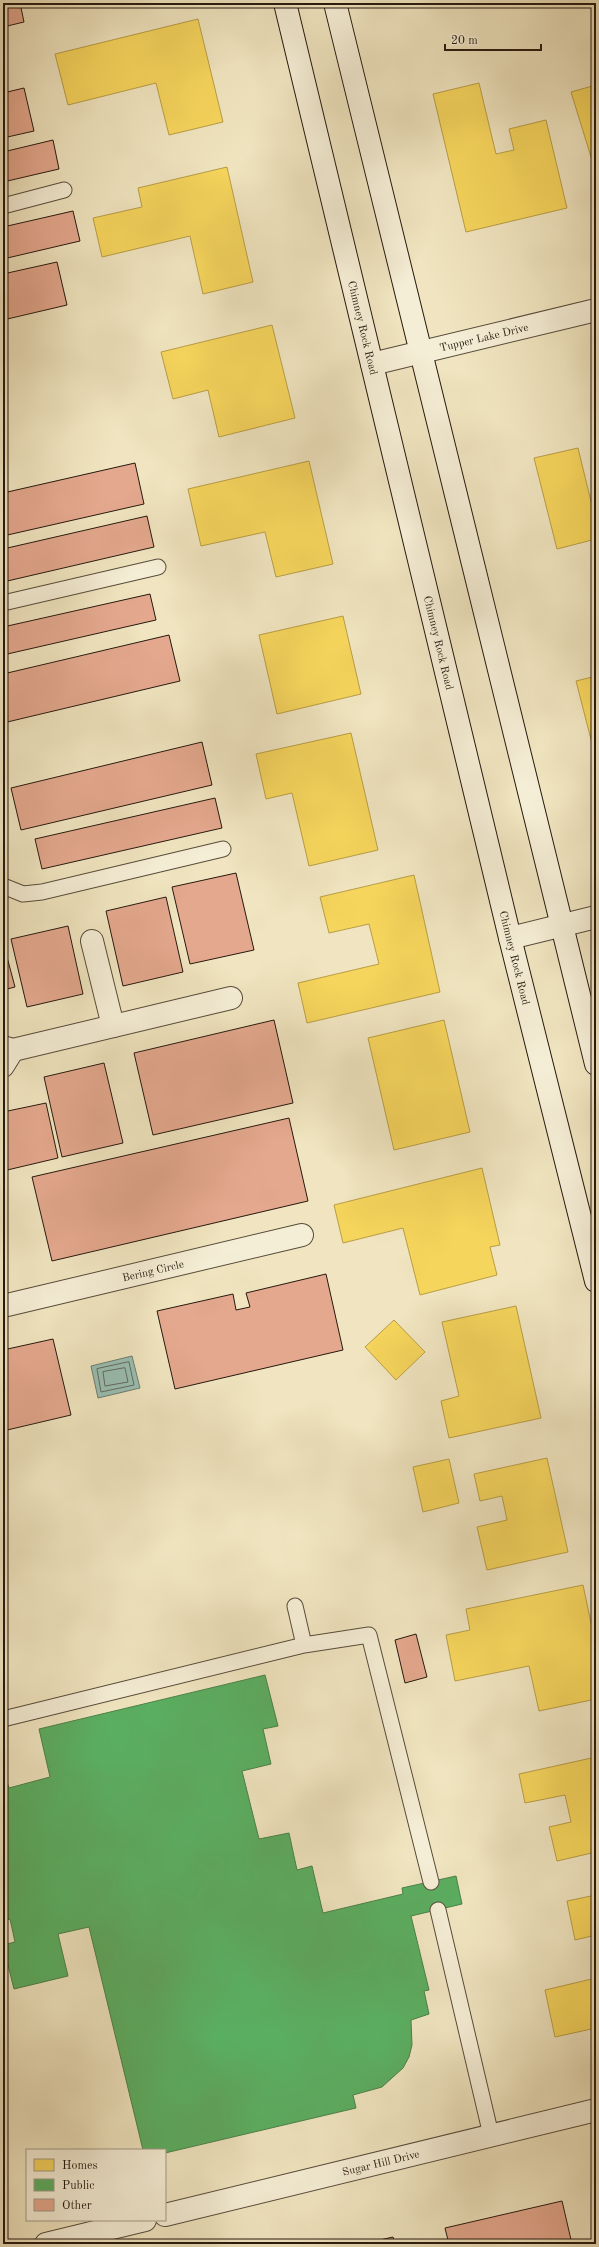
<svg xmlns="http://www.w3.org/2000/svg" width="599" height="2247" viewBox="0 0 599 2247" font-family="'Old Standard TT',serif">
  <rect width="100%" height="100%" fill="#f0e5c0"/>
  <filter id="stains"><feTurbulence type="fractalNoise" baseFrequency=".005" numOctaves="4"/><feColorMatrix values="0 0 0 0 .2 0 0 0 0 .09 0 0 0 0 .02 0 0 0 .5 -.17"/></filter>
  <radialGradient id="worn" r=".72"><stop offset=".6" stop-color="#630" stop-opacity="0"/><stop offset="1" stop-color="#630" stop-opacity=".3"/></radialGradient>
  <path fill="#9abfb3" stroke="#6c7d71" d="M132,1356l8,32 -42,10 -7,-32z"/>
  <path fill="#f6d55c" stroke="#b89d45" d="M198,19l25,103 -54,13 -13,-52 -88,22 -13,-51z
    M479,83l17,71 18,-4 -5,-21 37,-9 21,88 -101,24 -33,-138z
    M596,85v88l-25,-81z
    M227,167l26,115 -50,12 -13,-58 -88,21 -9,-39 49,-11 -4,-19z
    M272,325l23,93 -76,19 -11,-47 -35,9 -12,-47z
    M578,448l18,74v17l-39,10 -23,-91z
    M309,461l24,103 -57,13 -11,-45 -64,14 -13,-57z
    M343,616l18,78 -84,20 -18,-79z
    M596,676v83l-20,-78z
    M351,733l27,117 -69,16 -17,-73 -26,6 -10,-45z
    M414,875l26,117 -133,31 -9,-40 81,-19 -10,-40 -40,9 -9,-36z
    M444,1020l26,112 -76,18 -26,-112z
    M482,1168l18,77 -10,2 7,28 -77,20 -17,-67 -60,15 -9,-38z
    M516,1306l25,112 -92,20 -8,-37 18,-5 -17,-74z
    M394,1320l31,32 -29,28 -31,-33z
    M547,1458l21,94 -81,18 -10,-43 30,-7 -5,-24 -22,5 -6,-27z
    M449,1459l10,44 -36,9 -10,-45z
    M583,1585l13,62v52l-57,12 -10,-45 -74,15 -9,-46 24,-5 -4,-21z
    M596,1757v95l-39,9 -8,-34 22,-5 -6,-27 -40,8 -6,-29z
    M596,1895v40l-21,5 -8,-39z
    M596,1978v50l-41,9 -10,-47z"/>
  <path fill="#5aae61" stroke="#4a8148" d="M265,1675l13,51 -15,3 8,35 -29,7 17,68 30,-6 8,37 15,-4 11,47 80,-19 -1,-6 54,-12 6,28 -51,12 18,74 -5,1 5,23 -18,6 1,25 -3,12 -6,11 -21,19 -29,8 3,13 -191,45v-3h-22l-54,-223 -31,7 10,42 -54,13 -11,-44 12,-3 -5,-23 -7,2v-138l4,-1 2,6 41,-11 -11,-48z"/>
  <g fill="none" stroke-linecap="round" stroke-linejoin="round">
    <path stroke="#606c60" stroke-width="1" d="M129,1362l5,23 -33,7 -4,-23z
      M125,1368l3,14 -23,4 -2,-14z"/>
  </g>
  <path fill="#e4a88e" stroke="#26190e" d="M3,3h17l4,19 -21,5z
    M24,88l10,43 -31,7v-45z
    M53,140l6,29 -56,13v-30z
    M73,211l7,30 -77,18v-32z
    M57,262l10,43 -64,15v-46z
    M135,463l9,41 -141,32v-43z
    M147,516l7,31 -151,35v-33z
    M150,594l6,26 -153,35v-28z
    M169,635l11,46 -177,42v-49z
    M202,742l10,43 -191,45 -10,-42z
    M215,798l7,30 -180,41 -7,-30z
    M236,873l18,77 -64,14 -18,-77z
    M166,897l17,75 -60,14 -17,-75z
    M68,926l15,68 -56,13 -16,-68z
    M3,942l12,45 -12,3z
    M274,1020l19,83 -140,32 -19,-82z
    M104,1063l19,80 -61,14 -18,-80z
    M46,1103l12,55 -55,13v-59z
    M289,1118l19,83 -256,60 -20,-84z
    M326,1274l17,76 -168,39 -18,-78 76,-17 3,16 14,-3 -4,-14z
    M53,1339l18,76 -68,16v-81z
    M416,1634l11,43 -22,6 -10,-43z
    M562,2201l10,43h-123l-4,-16z
    M393,2237l2,7h-33z"/>
  <g fill="none" stroke-linecap="round" stroke-linejoin="round">
    <g stroke="#584c3a" stroke-width="17">
      <path id="service" d="M3,206l61,-16
        M3,603l155,-36
        M3,886l20,8 19,-2 181,-43
        M295,1606l9,39 65,-10 62,247
        M3,1719l301,-74
        M438,1910l53,225"/>
    </g>
    <g stroke="#584c3a" stroke-width="24">
      <g id="minor">
        <path id="s1" d="M372,364l224,-54"/>
        <path d="M510,938l86,-21"/>
        <path d="M92,941l21,85"/>
        <path d="M3,1047l10,3 218,-52"/>
        <path d="M3,1066l10,-16"/>
        <path id="s2" d="M3,1306l299,-71"/>
      </g>
    </g>
    <g stroke="#584c3a" stroke-width="24">
      <g id="tertiary">
        <path id="s3" d="M165,2215l431,-105"/>
        <path d="M46,2244l99,-24"/>
      </g>
    </g>
    <g stroke="#26190e" stroke-width="24">
      <g id="secondary">
        <path id="s4" d="M285,3l225,935 86,343"/>
        <path d="M335,3l261,1061"/>
      </g>
    </g>
    <use href="#service" stroke="#f5eed6" stroke-width="15"/>
    <use href="#minor" stroke="#f5eed6" stroke-width="22"/>
    <use href="#tertiary" stroke="#f5eed6" stroke-width="22"/>
    <use href="#secondary" stroke="#f5eed6" stroke-width="22"/>
  </g>
  <g text-anchor="middle" stroke-width="4" stroke-linejoin="round" paint-order="stroke">
    <g font-size="11" fill="#26190e" stroke="#f5eed6">
      <text dy="4" stroke="none"><textPath href="#s4" startOffset="334">Chimney Rock Road</textPath></text>
      <text dy="4" stroke="none"><textPath href="#s1" startOffset="115">Tupper Lake Drive</textPath></text>
      <text dy="4" stroke="none"><textPath href="#s4" startOffset="658">Chimney Rock Road</textPath></text>
      <text dy="4" stroke="none"><textPath href="#s4" startOffset="982">Chimney Rock Road</textPath></text>
      <text dy="4" stroke="none"><textPath href="#s2" startOffset="154">Bering Circle</textPath></text>
      <text dy="4" stroke="none"><textPath href="#s3" startOffset="222">Sugar Hill Drive</textPath></text>
    </g>
  </g>
  <rect width="599" height="2247" fill="none" stroke="#f0e5c0" stroke-width="16"/>
  <rect x="4" y="4" width="591" height="2239" fill="none" stroke="#26190e" stroke-width="2"/>
  <rect x="8" y="8" width="583" height="2231" fill="none" stroke="#26190e"/>
  <rect x="26" y="2149" width="140" height="72" fill="#f5eed6" stroke="#a29986"/>
  <rect x="34" y="2159" width="20" height="12" fill="#f6d55c" stroke="#a29986"/>
  <text x="62" y="2169" font-size="12" fill="#26190e">Homes</text>
  <rect x="34" y="2179" width="20" height="12" fill="#5aae61" stroke="#a29986"/>
  <text x="62" y="2189" font-size="12" fill="#26190e">Public</text>
  <rect x="34" y="2199" width="20" height="12" fill="#e4a88e" stroke="#a29986"/>
  <text x="62" y="2209" font-size="12" fill="#26190e">Other</text>
  <path d="M445 44v6h96v-6" fill="none" stroke="#26190e" stroke-width="2"/>
  <text x="451" y="44" font-size="12" fill="#26190e" stroke="#f5eed6" stroke-width="3" paint-order="stroke">20 m</text>
  <rect width="100%" height="100%" filter="url(#stains)"/>
  <rect width="100%" height="100%" fill="url(#worn)"/>
</svg>
